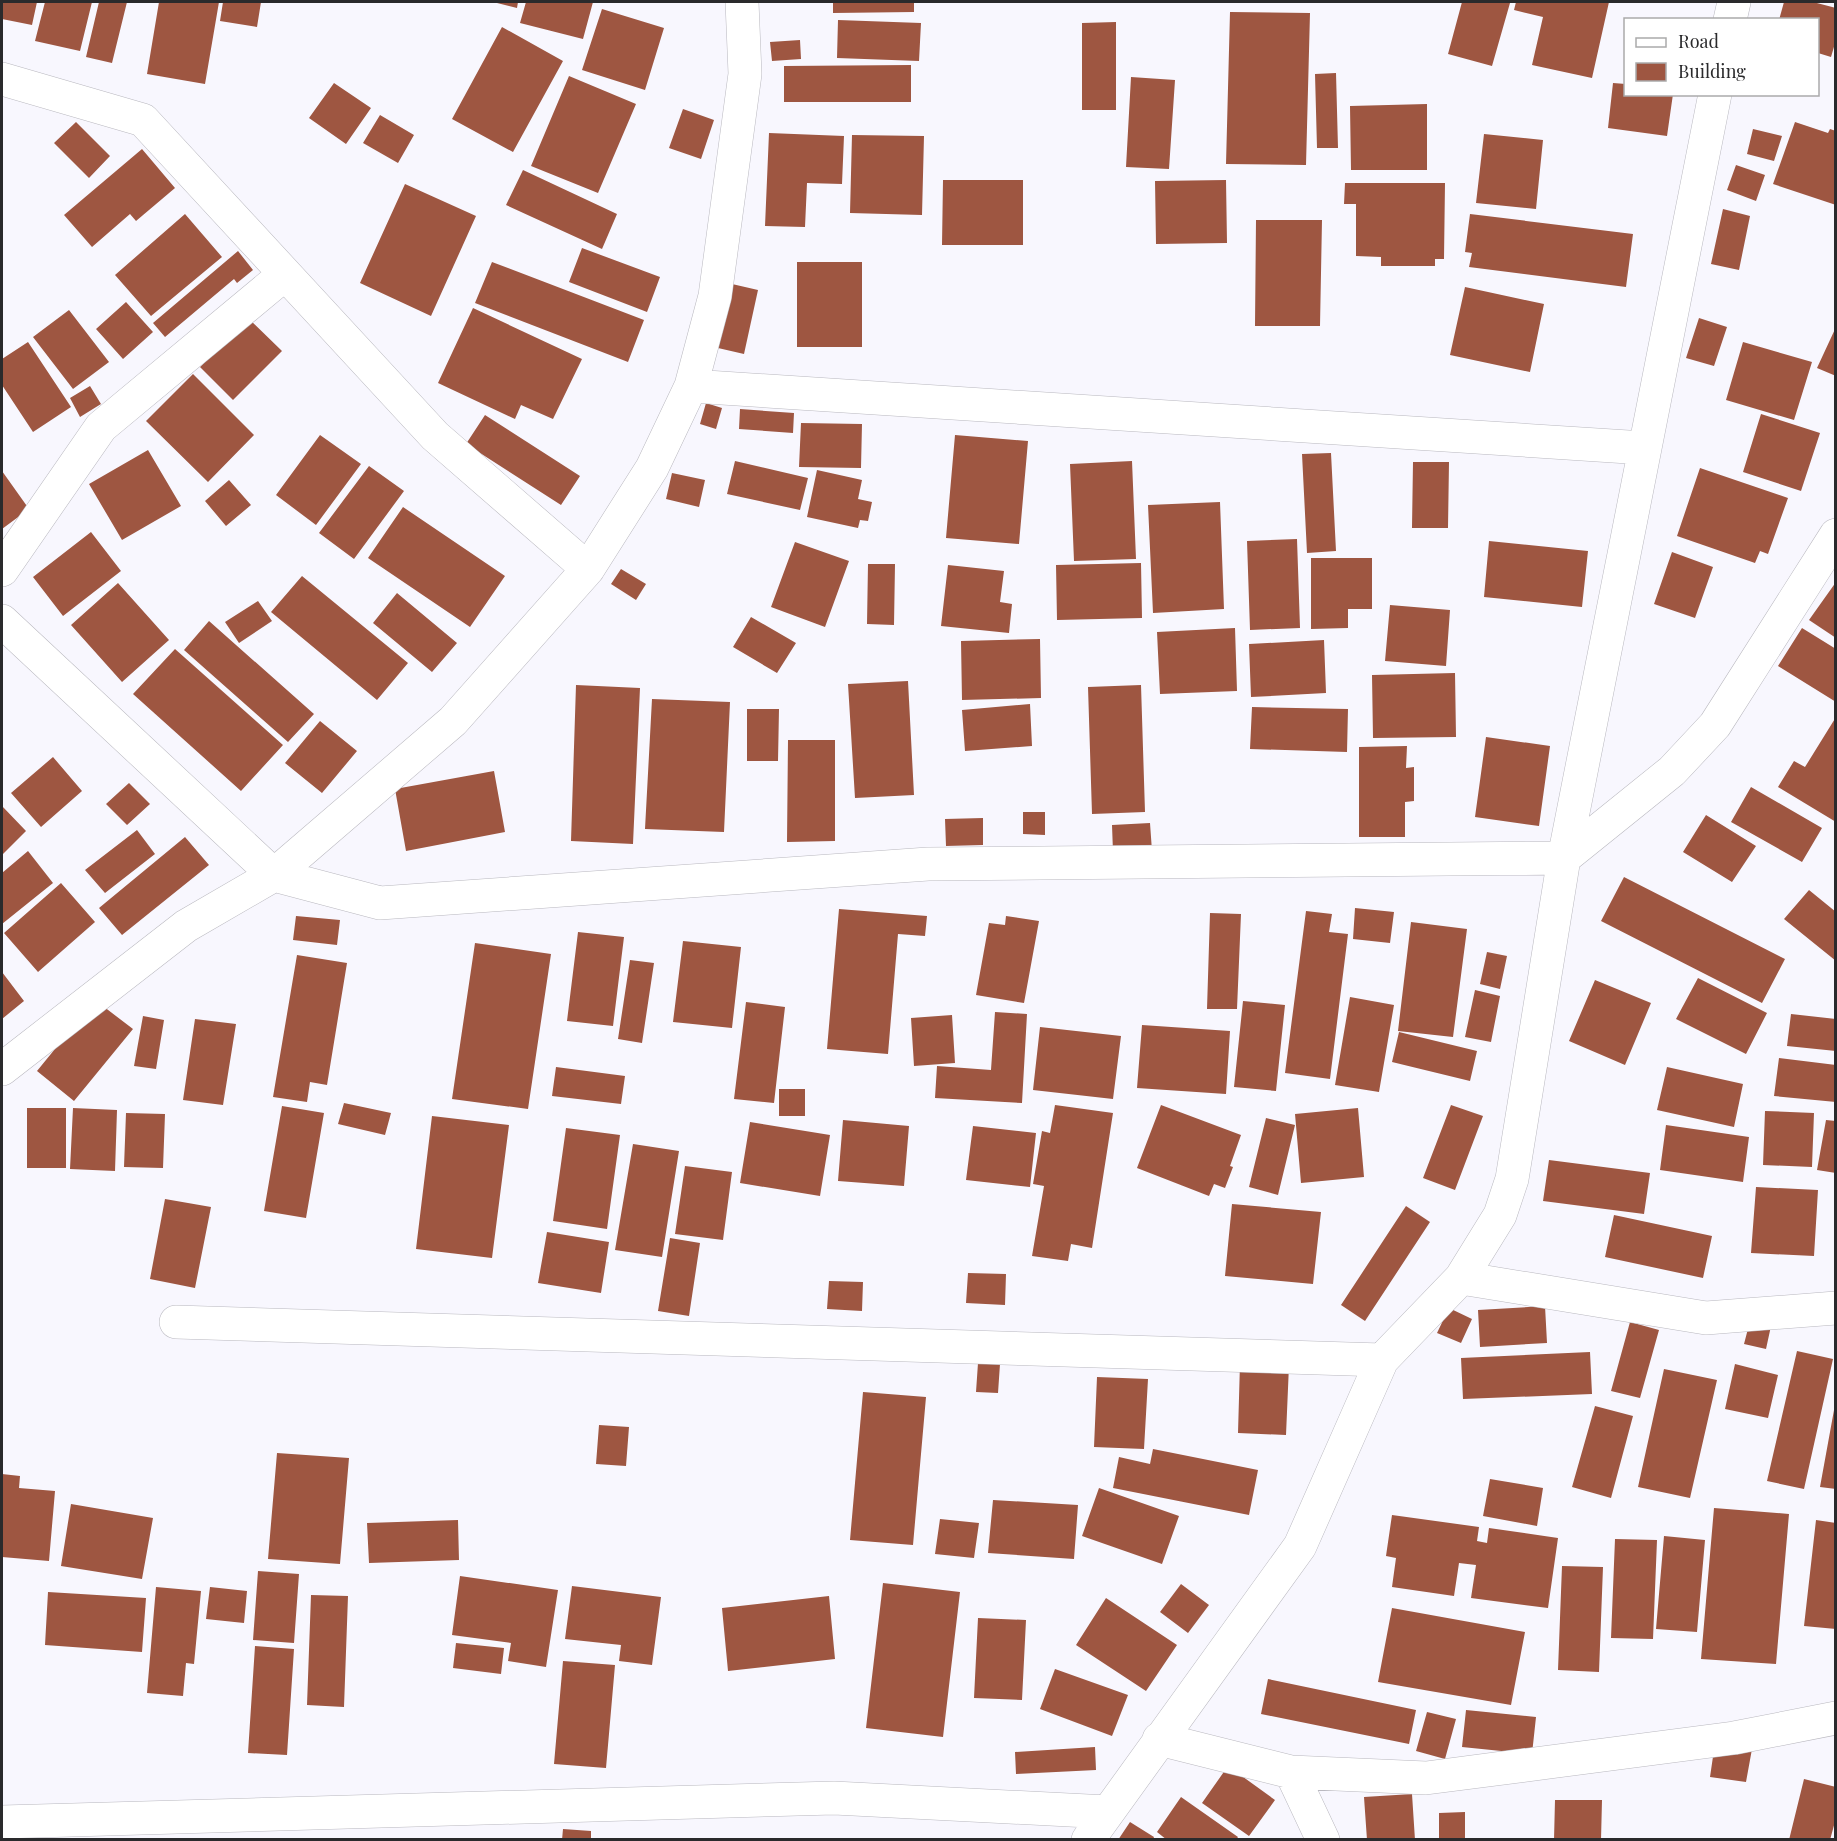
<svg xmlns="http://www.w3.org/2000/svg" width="1837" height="1841" viewBox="0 0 1837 1841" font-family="'Playfair Display',serif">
  <rect width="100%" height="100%" fill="#f8f7fe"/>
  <path fill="#9e5641" d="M2,2h35l-5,23 -30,-6z
    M45,2h47l-12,49 -45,-10z
    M99,2h28l-15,61 -26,-6z
    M159,2h60l-14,82 -58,-10z
    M223,2h38l-4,25 -37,-6z
    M493,2h25l-1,6z
    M526,2h67l-10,37 -63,-16z
    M833,2h81v10l-81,1z
    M1462,2l48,1 -18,63 -44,-12z
    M1516,2h93l-17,76 -60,-13 11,-48 -29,-7z
    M1784,2h29l23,6v32l-5,17 -13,-4v-33h-39z
    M602,9l62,19 -19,62 -63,-20z
    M1230,12l80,1 -4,152 -80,-1z
    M838,20l83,3 -2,38 -82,-3z
    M1116,22v88h-34v-87z
    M502,27l61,34 -50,91 -61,-33z
    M800,40l1,19 -29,2 -2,-19z
    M911,65v37h-127v-36z
    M1336,73l2,75h-21l-2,-74z
    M569,76l67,28 -38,89 -67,-27z
    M1131,77l44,3 -6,89 -43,-2z
    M334,83l37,25 -25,36 -37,-26z
    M1613,83l13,1v10h47l-6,42 -59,-8z
    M1427,104v66h-76l-1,-64z
    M683,109l31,11 -13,39 -32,-11z
    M380,115l34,20 -16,28 -35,-20z
    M76,122l34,34 -21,22 -35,-35z
    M1795,122l33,11 2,-4 6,2v74l-63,-21z
    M1753,129l29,7 -8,25 -27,-7z
    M769,133l75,3 -2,48 -35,-1 -2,44 -40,-1z
    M1484,134l59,6 -7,69 -60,-6z
    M852,135l72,1 -2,79 -72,-2z
    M142,149l33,39 -39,33 -6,-7 -38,33 -28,-32z
    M1736,165l29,10 -9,26 -29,-11z
    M523,170l94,44 -15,35 -96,-44z
    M943,180h80v65h-81z
    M1226,180l1,63 -71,1 -1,-63z
    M1345,183h100l-1,76h-9v7h-54v-9l-25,-1v-52h-12z
    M405,184l71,32 -45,100 -71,-33z
    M1723,209l27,7 -11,54 -28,-6z
    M185,214l37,43 -71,59 -36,-41z
    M1470,214l163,20 -7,53 -157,-20 3,-14 -7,-1z
    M1256,220h66l-2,106h-65z
    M582,248l78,29 -13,35 -78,-30z
    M238,251l15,19 -16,13 -3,-4 -69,58 -12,-14z
    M492,262l152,58 -16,42 -153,-59z
    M797,262h65v85h-65z
    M732,284l26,6 -14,64 -26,-6z
    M1465,287l79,17 -14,68 -80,-17z
    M126,302l27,30 -30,27 -27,-30z
    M473,308l109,51 -29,60 -32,-14 -6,14 -77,-36z
    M69,310l40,52 -36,27 -40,-52z
    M1699,318l28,9 -13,39 -28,-8z
    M249,319l33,32 -49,49 -33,-33z
    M1836,327v49l-19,-8z
    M28,342l43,65 -38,25 -31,-47v-26z
    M1743,342l69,20 -18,58 -68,-20z
    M193,374l61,61 -46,47 -62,-61z
    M90,386l11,18 -21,13 -10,-19z
    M706,403l16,5 -6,21 -16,-5z
    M740,409l54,4 -1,20 -54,-4z
    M1761,414l59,19 -19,58 -58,-19z
    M485,415l95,61 -19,29 -95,-61z
    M801,423l61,1 -1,44 -62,-1z
    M320,435l41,29 -45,61 -40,-30z
    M955,435l73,6 -9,103 -73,-6z
    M148,450l33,56 -59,34 -33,-56z
    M1331,453l5,98 -29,2 -5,-99z
    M735,461l73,17 -8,32 -73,-16z
    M1132,461l4,98 -62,2 -4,-97z
    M1413,462h36l-1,66h-36z
    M369,466l35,25 -50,68 -35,-26z
    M1700,468l88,30 -20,56 -8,-3 -5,12 -78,-27z
    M817,470l45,10 -4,19 14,3 -4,19 -8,-1 -2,8 -51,-11z
    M2,471l27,38 -27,20z
    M672,473l33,7 -6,27 -33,-8z
    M229,480l22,25 -25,21 -21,-25z
    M1220,502l4,107 -71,4 -5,-108z
    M403,507l102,69 -35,51 -102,-69z
    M91,532l30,39 -58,45 -30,-39z
    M1297,539l3,89 -50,2 -3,-89z
    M1489,541l99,10 -6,56 -98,-10z
    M795,542l54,19 -24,66 -54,-20z
    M1672,552l41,15 -18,51 -41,-14z
    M1311,558h61v51h-24v19l-37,1z
    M1141,563l1,55 -85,2 -1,-55z
    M868,564h27l-1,61 -27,-1z
    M948,565l56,6 -4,31 12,2 -3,29 -68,-7z
    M621,569l25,15 -10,16 -25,-16z
    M302,576l106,87 -31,37 -106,-88z
    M1836,582v56l-27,-18z
    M118,583l51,57 -47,42 -51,-57z
    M397,593l60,50 -25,29 -59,-49z
    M258,601l14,20 -33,22 -14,-21z
    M1390,605l60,5 -4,56 -61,-5z
    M751,617l45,26 -19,30 -44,-26z
    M209,621l105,93 -26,28 -104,-92z
    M1235,628l2,63 -77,3 -3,-62z
    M1802,628l34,21v53l-58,-36z
    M1040,639l1,59 -79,2 -1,-59z
    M1324,640l2,53 -75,4 -2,-53z
    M175,649l108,96 -42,46 -108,-97z
    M1455,673l1,64 -83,1 -1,-63z
    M908,681l6,114 -59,3 -7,-114z
    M576,685l64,3 -7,156 -62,-3z
    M1141,685l4,127 -53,2 -4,-127z
    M652,699l78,3 -6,130 -79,-3z
    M1030,704l2,42 -67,5 -3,-41z
    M1252,707l96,2 -1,43 -97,-3z
    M747,709h32l-1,52h-31z
    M1836,717v105l-58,-35 16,-26 11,6z
    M320,721l37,30 -35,42 -37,-30z
    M1486,737l64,9 -11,80 -64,-9z
    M788,740h47v101l-48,1z
    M1407,746l-1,22 8,-1v34l-9,1v35h-46v-90z
    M53,757l29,34 -41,36 -30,-34z
    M494,771l11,61 -99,19 -11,-62z
    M129,783l21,21 -23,21 -21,-21z
    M1751,787l71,41 -20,34 -71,-40z
    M2,806l24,25 -24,24z
    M1023,812h22v23l-22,-1z
    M1706,815l50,31 -24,36 -49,-30z
    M983,818v27l-37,1 -1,-27z
    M1150,823l2,28 -39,1 -1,-27z
    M137,830l18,24 -50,39 -20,-23z
    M185,837l24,28 -87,70 -23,-27z
    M28,851l25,32 -51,41v-51z
    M1624,877l161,82 -23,44 -161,-82z
    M61,883l34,39 -57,50 -34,-39z
    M1809,890l27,22v49l-52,-42z
    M1355,908l39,4 -4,31 -37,-4z
    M839,909l88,7 -2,20 -27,-2 -10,120 -61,-5z
    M1306,911l26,3 -3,18 19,2 -18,145 -45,-6z
    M1210,913l31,1 -4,95h-30z
    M296,916l44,4 -3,25 -44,-5z
    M1006,916l33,5 -15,82 -48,-8 13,-72 16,2z
    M1411,922l56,7 -14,108 -55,-6z
    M578,932l46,5 -11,89 -46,-5z
    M683,941l58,6 -9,81 -59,-6z
    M475,943l76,11 -23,155 -76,-10z
    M1487,952l20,4 -7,33 -20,-5z
    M297,955l50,8 -20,122 -17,-3 -3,20 -34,-5z
    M630,960l24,3 -12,80 -24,-4z
    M2,972l22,29 -22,18z
    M1698,978l69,35 -21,41 -70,-35z
    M1595,980l56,23 -26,62 -56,-24z
    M1475,990l25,6 -9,46 -26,-5z
    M1350,997l44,8 -15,87 -44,-7z
    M95,1000l38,29 -59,72 -37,-30z
    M1243,1001l42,4 -9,86 -42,-4z
    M746,1002l39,5 -11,96 -40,-4z
    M995,1012l32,2 -5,89 -87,-5 2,-32 54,4z
    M1791,1014l45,5v32l-49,-5z
    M952,1015l3,48 -41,3 -3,-48z
    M143,1016l21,4 -8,49 -22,-3z
    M195,1019l41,5 -13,81 -40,-5z
    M1142,1025l88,6 -4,63 -89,-6z
    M1040,1027l81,9 -8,63 -80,-9z
    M1399,1032l78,19 -7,30 -78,-19z
    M1779,1058l57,7v37l-62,-6z
    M556,1067l69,9 -4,28 -69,-8z
    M1667,1067l76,17 -9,43 -77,-17z
    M779,1089h26v27h-26z
    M344,1103l47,10 -6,22 -47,-11z
    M1055,1105l58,8 -21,135 -21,-4 -3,17 -36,-5 12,-70 -11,-2 9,-53 8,2z
    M1161,1105l80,30 -11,31 3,1 -8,21 -11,-4 -5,12 -72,-28z
    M1451,1105l32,11 -28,74 -32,-12z
    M282,1106l42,7 -18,105 -42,-7z
    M27,1108h39v60h-39z
    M73,1108l44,2 -2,61 -45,-2z
    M1358,1108l6,69 -63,6 -6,-69z
    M1765,1111l49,2 -2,54 -49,-2z
    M126,1113l39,1 -2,54 -39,-1z
    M432,1116l77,9 -17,133 -76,-9z
    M1266,1118l29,7 -17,70 -29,-8z
    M843,1120l66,6 -5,60 -66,-5z
    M1826,1120l10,1v52l-19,-3z
    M750,1122l80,13 -10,61 -80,-13z
    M1666,1125l83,12 -6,45 -83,-12z
    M973,1126l63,7 -6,54 -64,-7z
    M566,1128l54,7 -13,94 -54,-8z
    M633,1144l46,7 -17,106 -47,-7z
    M1549,1160l101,13 -6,41 -101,-13z
    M685,1166l47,6 -9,68 -48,-6z
    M1756,1187l62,3 -4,66 -63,-3z
    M165,1199l46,8 -16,81 -45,-9z
    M1232,1204l89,8 -8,72 -88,-8z
    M1406,1206l24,16 -65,99 -24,-16z
    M1614,1215l98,21 -9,42 -98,-21z
    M547,1232l62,10 -8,51 -63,-10z
    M670,1238l30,5 -11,73 -31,-5z
    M968,1273l38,1 -1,31 -39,-2z
    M829,1281l34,1 -1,29 -35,-2z
    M1545,1306l2,37 -67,4 -2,-37z
    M1449,1308l23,11 -11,24 -24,-10z
    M1750,1321l21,5 -5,23 -22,-5z
    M1630,1322l29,8 -19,68 -29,-7z
    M1797,1351l36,8 -29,130 -37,-8z
    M1590,1352l2,42 -129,5 -2,-41z
    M978,1363l22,1 -2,29 -22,-1z
    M1240,1363l49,2 -3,70 -48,-2z
    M1735,1364l43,11 -10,43 -43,-9z
    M1664,1369l53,11 -27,118 -52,-11z
    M1097,1377l51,2 -4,70 -50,-2z
    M863,1392l63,5 -13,148 -63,-5z
    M1595,1406l38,10 -22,82 -39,-11z
    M1834,1410h2v79l-16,-2z
    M599,1425l30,2 -3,39 -30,-2z
    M1153,1449l105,21 -9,45 -136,-27 6,-31 31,7z
    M277,1453l72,5 -9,106 -72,-5z
    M2,1474l18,2 -1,12 36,3 -6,70 -47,-4z
    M1490,1479l53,9 -6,38 -54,-10z
    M1099,1488l80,28 -17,48 -80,-28z
    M993,1500l85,5 -4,54 -86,-6z
    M71,1504l82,14 -11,61 -81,-13z
    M1714,1508l75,6 -13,150 -75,-5z
    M1392,1515l87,12 -2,14 10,2 2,-15 69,10 -10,70 -77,-10 5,-33 -17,-2 -5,33 -62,-9 4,-29 -10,-2z
    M940,1519l39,4 -5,35 -39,-4z
    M458,1520l1,40 -90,3 -2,-40z
    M1816,1520l20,3v106l-32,-3z
    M1664,1536l41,4 -8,92 -41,-3z
    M1615,1539l42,1 -4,99 -42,-1z
    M1562,1566l41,1 -4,105 -41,-2z
    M258,1571l41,3 -5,69 -41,-3z
    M460,1576l98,14 -12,77 -38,-6 3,-18 -59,-8z
    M883,1583l77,9 -17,145 -77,-9z
    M1181,1584l28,21 -21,28 -28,-21z
    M572,1586l89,11 -9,68 -33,-4 2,-16 -56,-6z
    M156,1587l45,4 -7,73 -8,-1 -3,33 -36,-3z
    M210,1587l37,4 -3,32 -38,-4z
    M48,1592l98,6 -4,54 -97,-7z
    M311,1595l37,1 -4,111 -37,-2z
    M829,1596l6,63 -107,12 -6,-63z
    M1106,1598l71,47 -31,46 -70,-46z
    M1392,1608l133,24 -14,73 -133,-23z
    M978,1618l48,2 -4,80 -48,-2z
    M456,1643l48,5 -3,26 -48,-6z
    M255,1646l39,3 -7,106 -39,-2z
    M563,1661l52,4 -9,103 -52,-4z
    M1055,1669l73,26 -16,41 -72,-27z
    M1268,1679l148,31 -7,34 -148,-30z
    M1466,1710l70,7 -4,37 -70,-7z
    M1427,1712l29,7 -11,40 -29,-8z
    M1715,1743l37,6 -6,33 -36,-5z
    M1095,1747l1,23 -80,4 -1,-22z
    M1228,1766l47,34 -26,36 -47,-33z
    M1804,1779l32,8v31l-6,22h-41z
    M1412,1794l3,46h-48l-3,-43z
    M1181,1797l57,40 -2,3h-69l-10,-8z
    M1555,1800h47l-1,40h-47z
    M1465,1812v28h-26v-27z
    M1130,1822l24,15 -1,3h-35z
    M563,1829l28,2v9h-29z"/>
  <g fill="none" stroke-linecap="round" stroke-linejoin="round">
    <g stroke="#b9b8bf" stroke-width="34">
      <path id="street" d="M1730,20l4,-18
        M2,79l141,41 292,316 153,133
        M691,386l953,62
        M2,570l99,-143 184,-153
        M2,621l272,254 106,28 548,-39 636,-6 108,-87 43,-46 121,-190
        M2,1069l184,-143 88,-51 179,-154 135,-152 64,-101 39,-82 24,-90 30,-222 -3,-72
        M1461,1278l245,40 130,-10
        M176,1322l1206,38
        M1159,1739l132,33 135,6 308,-40 102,-20
        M1291,1772l32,68
        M2,1822l832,-24 274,14
        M1088,1840l212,-294 82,-186 79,-82 39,-63 12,-36 52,-321 151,-764"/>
    </g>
    <use href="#street" stroke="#fff" stroke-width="33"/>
  </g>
  <rect width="1837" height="1841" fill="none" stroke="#2a2a2c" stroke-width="6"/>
  <rect x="1624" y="18" width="195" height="78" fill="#ffffff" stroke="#aaaaab" stroke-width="1.5"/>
  <rect x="1636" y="38" width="30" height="9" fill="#ffffff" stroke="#aaaaab" stroke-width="1.5"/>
  <text x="1678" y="48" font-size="18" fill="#2a2a2c">Road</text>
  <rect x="1636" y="63" width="30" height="18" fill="#9e5641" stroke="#aaaaab" stroke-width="1.5"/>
  <text x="1678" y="78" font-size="18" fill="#2a2a2c">Building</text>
</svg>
